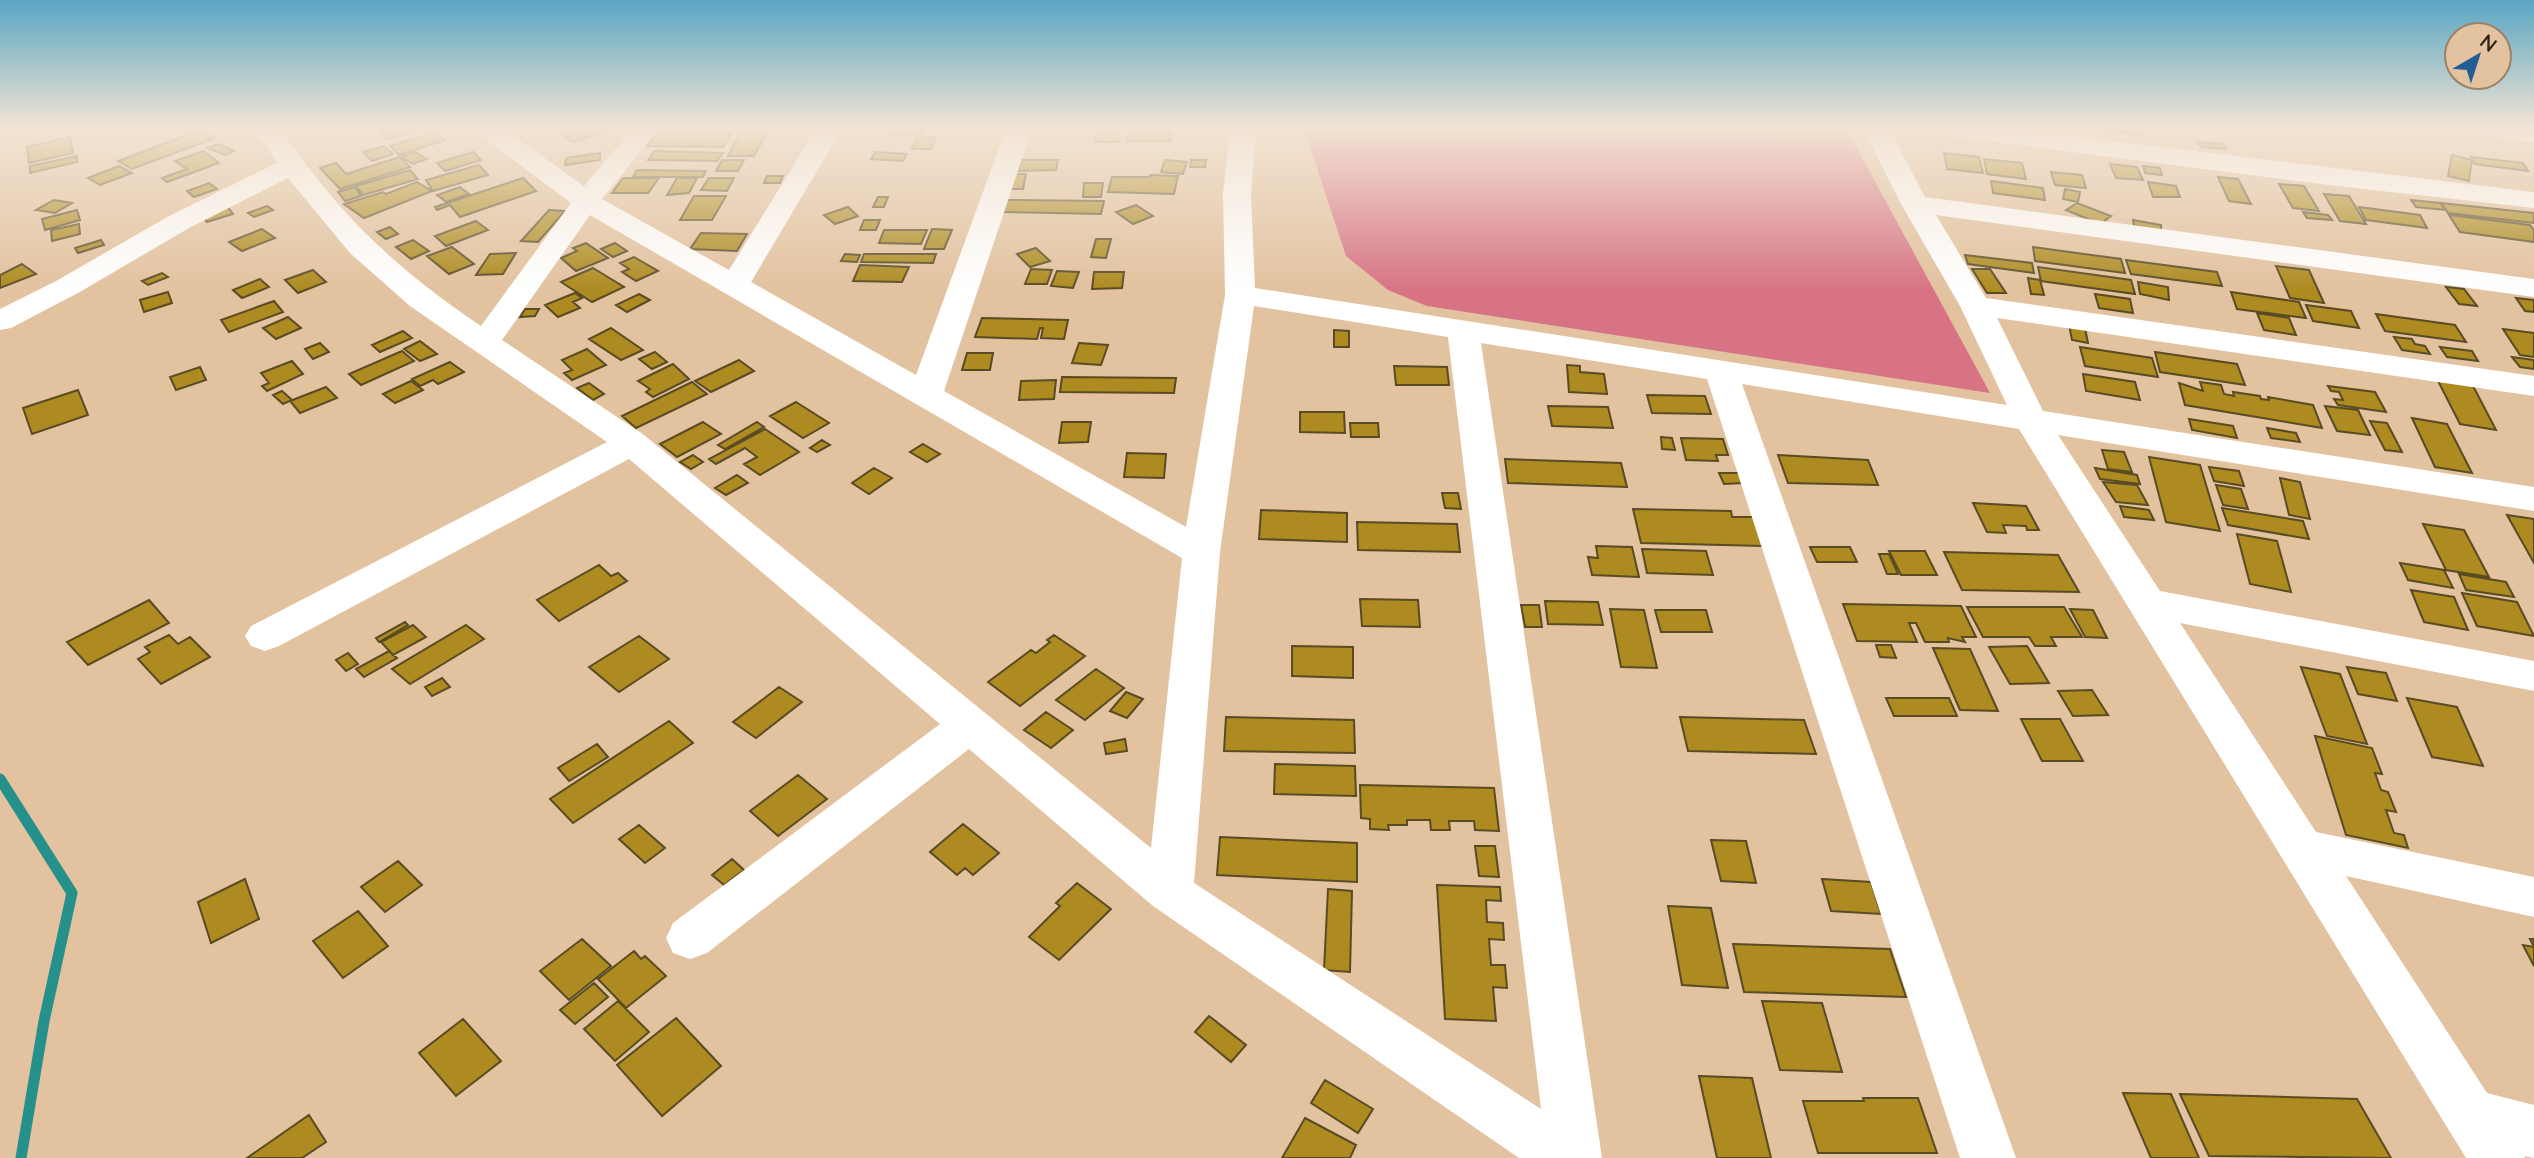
<svg xmlns="http://www.w3.org/2000/svg" width="2534" height="1158" viewBox="0 0 2534 1158" font-family="Lato,sans-serif">
  <rect width="100%" height="100%" fill="#e2c29f"/>
  <path fill="#d77385" d="M1304,129l543,1 143,263 -563,-87 -39,-16 -42,-34z"/>
  <g fill="none" stroke-linecap="round" stroke-linejoin="round">
    <path stroke="#26908b" stroke-width="11" d="M0,779l72,114 -28,128 -23,137"/>
  </g>
  <path fill="#ad8b20" stroke="#594b24" stroke-width="2" d="M383,129h38l-34,10 -10,-9z
    M579,129h31l-37,13 -11,-7z
    M893,129h30l-3,7 -31,-1z
    M1129,129h43l-2,12h-43z
    M2089,129h52l2,6z
    M200,130l15,8 -83,31 -14,-8z
    M436,132l9,8 -46,15 -9,-9z
    M657,133h75l-9,14 -76,-1z
    M740,134h26l-12,22h-26z
    M1096,134h23l-1,8h-23z
    M70,137l3,16 -44,10 -2,-16z
    M917,137h19l-5,12h-19z
    M2198,142l25,2 3,5 -25,-2z
    M218,144l16,7 -9,4 -17,-7z
    M384,146l9,8 -21,7 -9,-9z
    M203,151l16,12 -52,19 -5,-4 25,-9 -12,-8z
    M654,151l69,2 -6,8 -69,-1z
    M415,152l12,7 -14,5 -12,-7z
    M473,152l8,8 -36,11 -8,-8z
    M875,152l32,2 -4,7 -32,-2z
    M600,153v7l-35,5 1,-7z
    M1944,153l35,4 4,16 -36,-4z
    M2452,155l20,5 -3,21 -21,-5z
    M77,156v6l-47,11v-7z
    M400,157l10,10 -70,22 -20,-21 16,-5 10,11z
    M2471,157l52,6 5,8 -53,-7z
    M1984,159l38,4 4,16 -39,-5z
    M722,160h22l-6,11h-22z
    M1021,160h37l-2,10 -38,1z
    M1165,160l22,2 -4,12 -22,-2z
    M1191,160h15l-1,7h-15z
    M2110,164l27,3 6,13 -27,-2z
    M479,165l9,10 -55,16 -7,-11z
    M119,166l13,7 -32,12 -12,-7z
    M2143,166l17,2 2,7 -17,-2z
    M410,170l8,9 -55,16 -7,-9z
    M637,170l69,1 -3,6h-70z
    M2051,172l31,3 4,13 -31,-3z
    M1013,174h13l-3,15h-14z
    M1150,175l28,1 -4,18 -66,-2 4,-15h38z
    M767,176h16l-3,7h-16z
    M2218,177l20,2 13,25 -22,-3z
    M523,178l13,13 -76,26 -10,-12 -13,5 -2,-3z
    M623,178h36l-11,15h-36z
    M677,178h20l-8,15 -22,2z
    M709,178h25l-7,13 -26,-1z
    M1991,181l52,7 2,12 -52,-7z
    M417,182l15,9 -68,27 -20,-14 39,-12 3,2z
    M2148,182l28,4 4,11h-27z
    M209,183l8,6 -23,8 -7,-6z
    M1084,183h19l-2,14h-18z
    M2279,184l25,2 15,25 -26,-3z
    M355,187l6,9 -16,5 -7,-9z
    M460,187l9,7 -23,8 -9,-7z
    M2065,189l15,3 -2,10 -15,-3z
    M2324,194l25,2 17,28 -26,-3z
    M694,196h32l-14,24h-32z
    M878,197h10l-4,10h-11z
    M54,200l18,3 -17,10 -19,-3z
    M1007,200l97,1 -3,13 -98,-2z
    M2411,200l29,3 6,7 -30,-3z
    M2077,203l34,13 -11,8 -34,-14z
    M2441,203l93,10v10l-86,-10z
    M1136,205l17,11 -20,8 -17,-12z
    M227,206l6,8 -26,8 -6,-9z
    M267,206l6,4 -19,7 -6,-4z
    M848,207l10,9 -23,8 -11,-9z
    M2359,207l61,8 7,13 -61,-8z
    M77,210l3,10 -35,10 -3,-11z
    M549,210l16,1 -27,31 -17,-1z
    M2303,212l25,3 4,5 -25,-2z
    M2449,215l81,10 4,5v12l-74,-10z
    M864,220h16l-4,10h-16z
    M2133,220l28,5v5l-27,-4z
    M476,221l12,9 -42,16 -11,-10z
    M79,224l1,10 -28,7 -1,-11z
    M390,227l8,7 -12,5 -9,-7z
    M262,229l13,9 -33,13 -13,-9z
    M932,229l20,1 -8,19h-20z
    M884,230h43l-6,14 -42,-1z
    M701,233l46,1 -10,17 -47,-2z
    M1096,239h15l-5,19 -15,-1z
    M101,240l3,5 -26,8 -3,-5z
    M413,240l16,11 -18,8 -15,-12z
    M586,243l22,15 -32,13 -15,-13 16,-7 -4,-3z
    M615,243l12,8 -14,6 -12,-8z
    M452,247l22,17 -25,10 -22,-18z
    M2033,247l88,12 4,14 -90,-12z
    M1036,248l14,13 -20,6 -13,-13z
    M516,253l-13,21 -27,1 14,-21z
    M845,254l15,1 -3,7 -16,-1z
    M864,254h72l-3,9 -72,-1z
    M1965,255l67,8 2,10 -66,-9z
    M634,257l24,14 -22,10 -14,-9 7,-3 -9,-6z
    M2126,260l91,12 5,14 -91,-12z
    M22,264l14,10 -36,14v-13z
    M860,265l49,2 -7,15 -49,-1z
    M2276,266l33,4 15,33 -34,-5z
    M2038,267l93,13 4,14 -94,-13z
    M593,268l31,19 -32,15 -31,-20z
    M1031,269l21,1 -5,14h-22z
    M1972,269h18l16,24h-19z
    M313,270l13,12 -28,11 -13,-13z
    M1057,271l22,1 -6,16 -22,-2z
    M1094,272h30l-2,16 -30,1z
    M162,273l6,4 -20,8 -6,-4z
    M2028,278l12,2 4,15 -13,-1z
    M260,279l9,8 -27,11 -9,-8z
    M2138,282l30,5 1,13 -29,-6z
    M2446,287l18,2 13,17 -18,-2z
    M168,292l4,11 -28,9 -4,-12z
    M2231,292l68,10 7,16 -69,-9z
    M575,293l7,5 -9,4 7,6 -22,9 -13,-12z
    M639,294l11,6 -23,12 -11,-7z
    M2095,294l35,5 3,14 -34,-5z
    M2516,298l18,2v12l-9,-1z
    M274,301l9,11 -54,20 -8,-12z
    M2306,305l45,6 8,17 -46,-7z
    M525,309h14l-4,7 -15,1z
    M2257,313l32,5 7,17 -32,-5z
    M2376,314l79,11 11,17 -81,-11z
    M288,317l13,11 -25,11 -13,-11z
    M982,318l86,2 -4,19 -23,-1 2,-10h-3l-3,11 -62,-2z
    M2069,325l16,3 3,15 -16,-3z
    M611,328l32,22 -22,10 -32,-21z
    M2503,329l31,4v24l-14,-2z
    M1334,330l15,1v16h-15z
    M403,331l9,7 -32,14 -8,-7z
    M2394,337l18,2 3,5 10,2 5,8 -28,-4z
    M420,341l17,13 -17,7 -16,-12z
    M320,343l9,9 -16,7 -8,-10z
    M1079,343l29,2 -7,20 -29,-2z
    M2080,347l72,11 6,19 -73,-11z
    M2440,347l32,4 6,10 -31,-4z
    M587,349l19,16 -34,15 -8,-7 8,-3 -10,-10z
    M402,351l12,10 -53,24 -12,-11z
    M655,352l12,10 -15,7 -13,-10z
    M2155,352l82,12 8,21 -85,-13z
    M967,353h26l-3,17h-28z
    M2512,357l22,3v9l-14,-2z
    M739,360l15,11 -43,21 -16,-11z
    M292,361l11,13 -36,17 -5,-5 7,-3 -8,-10z
    M450,362l14,10 -26,12 -5,-4 -13,6 -8,-7z
    M673,364l16,15 -36,18 -7,-5 4,-3 -12,-8z
    M1567,365l13,1v6l24,2 3,20 -38,-2z
    M1394,366l53,1 2,18h-53z
    M200,367l6,13 -30,10 -6,-13z
    M2083,374l52,8 5,18 -54,-9z
    M1062,377l114,1 -2,15 -114,-1z
    M2437,379l35,5 24,46 -36,-6z
    M1056,380l-2,19 -35,1 2,-19z
    M411,381l12,9 -28,13 -12,-9z
    M692,382l15,12 -71,34 -14,-12z
    M2200,382l21,3 3,9 10,2 -1,-4 27,4 1,3 8,1 -1,-3 45,8 9,23 -137,-23 -6,-22 24,8z
    M589,383l15,11 -11,6 -16,-12z
    M2328,386l47,6 11,20 -48,-7 -4,-6 9,1 -4,-8 -8,-1z
    M326,387l11,11 -37,15 -10,-12z
    M78,390l10,25 -56,19 -9,-26z
    M282,391l10,9 -9,4 -10,-9z
    M1647,395l58,1 6,18 -59,-1z
    M796,402l33,21 -26,15 -33,-22z
    M1548,406l60,1 5,21 -61,-2z
    M2325,406l33,4 12,25 -33,-4z
    M1300,412h44l1,21 -45,-1z
    M2412,418l35,6 25,49 -37,-6z
    M2189,419l44,7 4,12 -45,-8z
    M2370,421l17,2 15,29 -17,-2z
    M703,422l18,12 -44,23 -17,-13z
    M757,422l7,5 -39,22 -7,-4z
    M1062,422h29l-3,20 -29,1z
    M1350,423h28l1,14h-28z
    M2267,428l29,5 4,9 -29,-4z
    M765,429l34,23 -39,23 -16,-11 13,-7 -12,-9 -29,16 -7,-5z
    M1661,437l11,1 3,12 -13,-1z
    M1681,438l42,1 5,16h-12l2,6 -32,-1z
    M822,440l8,5 -13,7 -7,-4z
    M923,444l17,10 -13,8 -17,-10z
    M2102,450l22,2 8,20 -24,-3z
    M1127,453l39,1 -2,24 -40,-1z
    M693,455l10,7 -12,7 -11,-7z
    M1778,455l90,5 10,25 -90,-2z
    M2149,457l51,8 20,66 -54,-9z
    M1505,459l116,4 6,24 -119,-4z
    M2209,467l30,4 5,15 -30,-5z
    M874,468l18,10 -23,16 -17,-11z
    M2095,468l42,7 3,9 -40,-5z
    M1719,473h20l4,10 -19,1z
    M737,475l11,8 -22,12 -11,-7z
    M2280,478l20,4 10,37 -21,-4z
    M2103,482l34,3 11,20 -32,-3z
    M2216,485l25,4 7,20 -25,-4z
    M1442,493h16l3,16 -16,-1z
    M1973,503l53,3 13,24h-12l-1,-4 -23,-1 3,8 -19,-1z
    M2120,506l29,4 5,10 -30,-3z
    M2222,508l81,13 6,18 -81,-14z
    M1633,509l98,2 1,6h21l10,29 -122,-3z
    M1261,510l86,3v29l-88,-3z
    M2507,515l27,4v44z
    M1357,522l100,2 3,28 -102,-2z
    M2423,524l41,6 25,47 -43,-7z
    M2237,534l40,7 14,51 -41,-8z
    M1596,546l36,1 7,30 -47,-2 -4,-18 10,1z
    M1810,547h40l7,15h-40z
    M1642,549l64,2 7,24 -66,-2z
    M1889,551h36l12,24h-36z
    M1944,552l114,3 21,37 -117,-2z
    M1879,554h10l9,20h-11z
    M2400,563l44,7 9,18 -45,-8z
    M599,565l12,11 7,-3 9,8 -68,40 -22,-21z
    M2459,574l47,8 8,15 -48,-7z
    M2411,590l43,7 14,33 -44,-8z
    M2462,593l55,9 17,34 -57,-10z
    M1360,599l58,1 2,27 -58,-1z
    M149,600l20,23 -81,42 -21,-23z
    M1545,601l53,1 5,23 -55,-1z
    M1843,604l118,2 15,31h-14l3,5 -17,-4 1,4h-24l-9,-19h-7l8,19 -60,-1z
    M1521,605h18l3,22h-17z
    M1967,607h97l18,30h-31l5,9h-21l-6,-9h-46z
    M1610,609l34,1 13,58 -36,-1z
    M2070,609l23,1 14,28 -22,-1z
    M1655,610h51l6,22h-51z
    M405,622l3,3 -29,17 -3,-4z
    M413,625l13,12 -33,18 -12,-13z
    M466,625l18,14 -74,45 -18,-15z
    M169,635l9,9 12,-7 20,20 -49,27 -23,-25 12,-7 -5,-5z
    M1054,635l31,21 -65,50 -32,-24 43,-32 5,3 14,-11 -3,-2z
    M639,636l30,23 -50,33 -30,-25z
    M1876,645h15l5,13 -16,-1z
    M1292,646l61,1v31l-61,-2z
    M2027,646l22,37 -39,1 -21,-37z
    M1933,648l37,1 28,62 -38,-1z
    M389,651l8,7 -33,19 -8,-8z
    M348,653l10,11 -12,7 -10,-11z
    M2301,667l39,7 27,70 -40,-8z
    M2347,667l39,6 11,28 -39,-7z
    M1096,669l28,19 -39,32 -29,-20z
    M442,678l8,9 -18,9 -7,-9z
    M779,687l23,15 -46,36 -23,-16z
    M2092,690l16,25 -35,1 -15,-25z
    M1126,692l17,7 -16,19 -17,-7z
    M1886,698h63l8,18h-63z
    M2407,698l50,9 26,59 -51,-9z
    M1046,712l27,18 -22,18 -27,-18z
    M1226,717l128,3 1,33 -131,-2z
    M1680,717l124,3 12,34 -128,-3z
    M2021,719h39l23,42h-41z
    M669,721l24,22 -120,80 -23,-24z
    M2315,736l57,12 10,26 -7,-1 6,17 7,2 8,20 -10,-2 8,23 10,2 4,13 -62,-13z
    M1125,739l2,12 -21,3 -2,-11z
    M597,744l11,13 -39,24 -11,-13z
    M1275,764l80,2 1,30 -82,-2z
    M798,775l29,24 -49,37 -28,-25z
    M1360,785l134,3 5,43 -24,-1 -1,-9h-25l1,9h-19l-1,-10h-23v5h-19l1,5 -19,-1v-10l-9,-1z
    M963,824l36,29 -26,22 -8,-7 -8,7 -27,-23z
    M639,825l26,23 -20,15 -26,-24z
    M1220,837l137,6v39l-140,-7z
    M1711,840l35,1 10,42 -35,-2z
    M1475,846h20l4,31 -20,-1z
    M732,859l12,11 -20,15 -12,-10z
    M398,861l24,24 -37,27 -24,-25z
    M245,879l14,40 -48,24 -13,-41z
    M1822,879l49,3 10,32 -50,-3z
    M1077,883l34,26 -52,51 -30,-23 31,-31 -4,-3z
    M1437,885l63,2 1,14 -15,-1 1,22 16,1 1,17 -15,-1 2,26h14l2,23 -14,-1 3,34 -51,-2z
    M1328,889l24,2 -2,81 -26,-2z
    M1668,906l43,2 17,80 -46,-3z
    M358,911l30,35 -45,32 -30,-37z
    M582,939l29,27 -42,34 -29,-29z
    M2530,939h4v27l-11,-21 11,2z
    M1733,944l157,5 16,48 -162,-5z
    M634,951l7,8 4,-3 21,20 -40,32 -28,-29z
    M594,983l14,14 -33,27 -15,-14z
    M618,1001l31,31 -34,29 -31,-32z
    M1762,1001l60,2 20,69 -62,-2z
    M1209,1016l37,29 -15,17 -36,-30z
    M676,1018l45,48 -59,50 -45,-51z
    M463,1019l38,42 -45,35 -37,-43z
    M1699,1076l53,2 19,80h-54z
    M1325,1080l48,29 -15,24 -47,-30z
    M2123,1093l48,1 28,64h-48z
    M2180,1094l177,5 34,59 -182,-2z
    M1863,1098h55l19,55h-119l-15,-52h61z
    M309,1115l17,27 -24,16h-55z
    M1305,1118l51,27 -6,13h-68z"/>
  <g fill="none" stroke-linecap="round" stroke-linejoin="round">
    <path fill="#fff" fill-rule="evenodd" d="M255,129h26c55,83 116,141 200,197l90,-123 -92,-69 -4,-5h29l80,57 49,-57h26l-57,70 127,71 87,-141h26l-91,153 165,93 90,-246h26l-88,262 242,136 39,-232 -2,-101 7,-65h26l-5,65 4,94 752,117 -47,-99 -59,-102 -38,-75h26l36,68 609,82v18l-598,-82 50,83 548,78v20l-537,-78 46,93 491,76v24l-476,-76 102,156 374,70v30l-354,-68 136,209 218,45v40l-188,-41 141,217 47,12v53l-10,-2 1,2h-59l-447,-729 -277,-45 274,774h-56l-253,-779 -226,-36 121,815h-83l-366,-252 -184,-157 -262,204 -17,6 -17,-6 -7,-15 7,-15 267,-199 -311,-265 -350,187 -14,5 -14,-5 -6,-10 6,-10 356,-184 -197,-136 -60,-53 -62,-75 -99,50 -111,65 -67,35 -11,2v-21l56,-28 113,-65 108,-53zM590,215l592,343 -31,290 -507,-413 -142,-95zM1254,306l194,31 93,772 -347,-226 26,-331z
      M1943,129h70l521,63v16l-197,-22 -381,-49 -9,-3z
      M2472,129h62v14l-58,-9z"/>
  </g>
  <linearGradient id="sky" x2="0" y2="1"><stop stop-color="#5aa6c3"/><stop offset="0.44" stop-color="#f2e4d4"/><stop offset="1" stop-color="#f2e4d4" stop-opacity="0"/></linearGradient>
  <rect width="2534" height="291" fill="url(#sky)"/>
  <g transform="translate(2478 56) rotate(39)"><circle r="33" fill="#e2c29f" stroke="#9b8369" stroke-width="2"/>
  <path d="M0-5L12 26L0 18L-12 26Z" fill="#225e95"/>
  <text y="-10" font-size="19" font-weight="bold" text-anchor="middle" fill="#312517">N</text>
  </g>
</svg>
